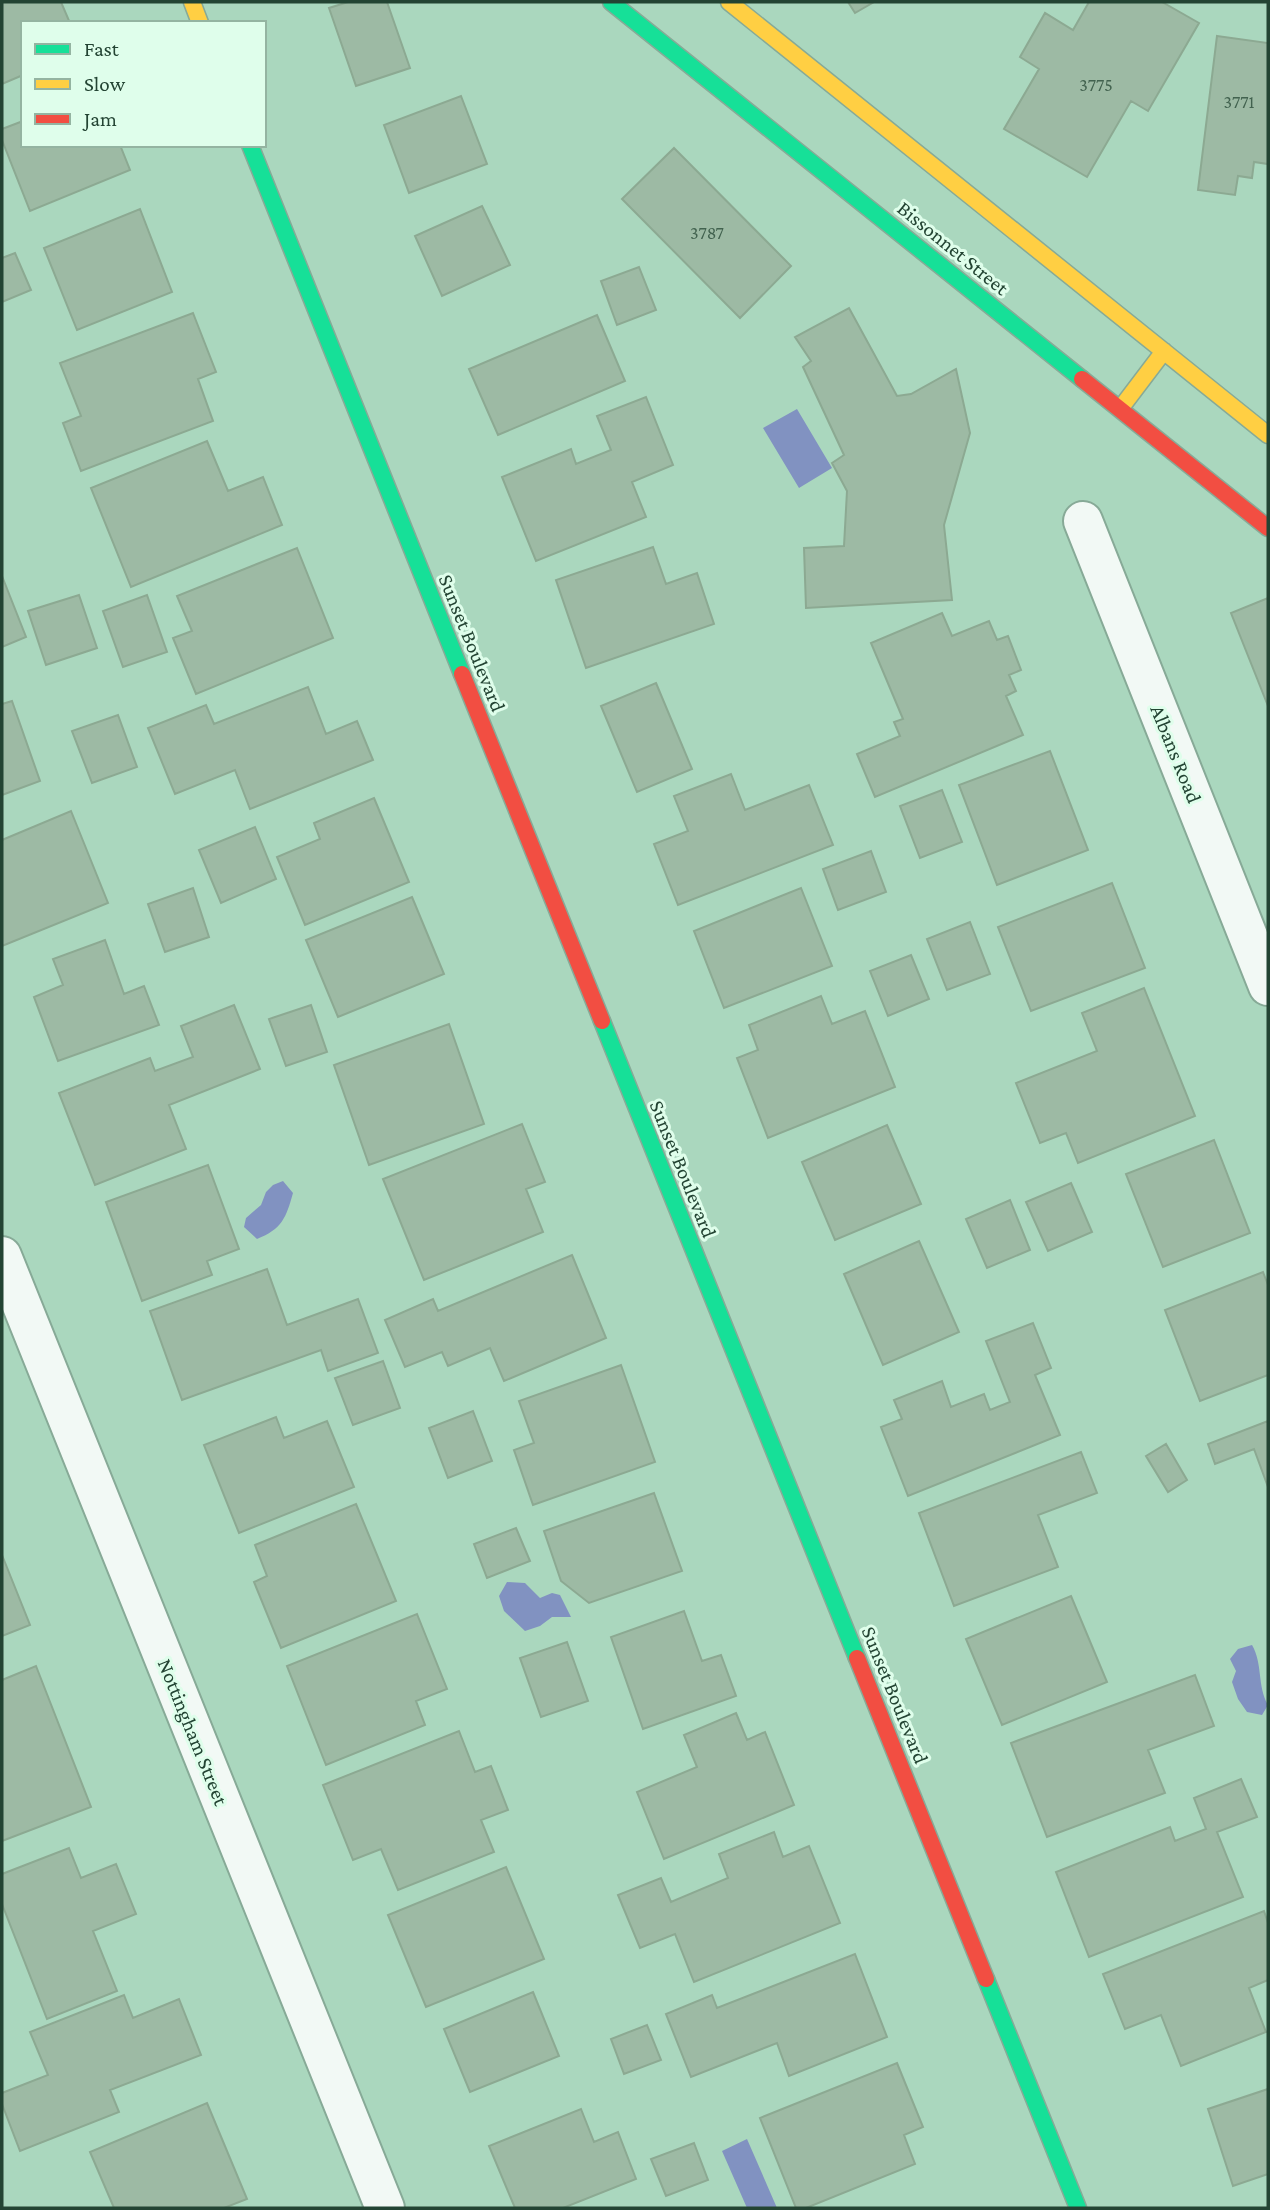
<svg xmlns="http://www.w3.org/2000/svg" width="1270" height="2210" viewBox="0 0 1270 2210" font-family="'Crimson Pro',serif">
  <rect width="100%" height="100%" fill="#aad7be"/>
  <path fill="#8192c1" d="M797,409l35,59 -33,20 -36,-60z
    M283,1181l10,12c-7,25 -11,36 -36,46l-13,-12 2,-9 15,-13 5,-13 7,-7z
    M507,1582l18,1 15,15 12,-5 8,2 11,22h-19l-12,9 -15,5 -21,-20 -5,-15z
    M1252,1645c11,19 5,41 16,60l-6,10 -15,-3 -9,-13 -6,-17 4,-11 -6,-12 8,-10z
    M747,2139l30,69h-30l-25,-57z"/>
  <path fill="#9dbaa4" stroke="#8ca992" stroke-width="2" d="M2,2h59l9,21h-47v52l-21,9z
    M348,2h39l23,66 -54,18 -27,-78z
    M848,2h26l-19,11z
    M1089,2h73l37,21 -51,88 -17,-10 -44,76 -83,-48 35,-60 -19,-12 25,-44 28,17z
    M1217,36l51,7v121l-14,-2 -2,16 -14,-2 -3,19 -37,-5z
    M461,96l26,68 -78,29 -25,-68z
    M23,121v24h97l10,25 -100,41 -28,-71v-11z
    M674,148l117,118 -51,52 -118,-119z
    M482,206l28,59 -68,31 -27,-60z
    M140,209l32,83 -95,38 -33,-82z
    M15,253l16,37 -29,12v-44z
    M639,267l17,43 -39,15 -16,-44z
    M849,308l48,88 14,-2 45,-25 14,64 -26,92 8,75 -146,8 -2,-60 40,-2 3,-55 -15,-28 12,-8 -41,-88 8,-6 -16,-24z
    M193,313l23,59 -18,7 15,42 -132,50 -18,-48 18,-7 -21,-53z
    M597,315l28,66 -127,54 -29,-66z
    M646,397l27,68 -41,17 14,35 -110,44 -34,-84 69,-28 5,15 35,-14 -14,-34z
    M207,441l21,50 35,-14 19,48 -151,62 -40,-99z
    M653,547l13,37 31,-11 17,51 -128,44 -30,-88z
    M297,548l36,90 -137,56 -23,-56 19,-7 -15,-35z
    M2,576l24,61 -24,10z
    M79,595l18,53 -51,17 -18,-54z
    M147,595l20,57 -44,15 -20,-56z
    M1268,598v108l-37,-93z
    M942,613l10,23 37,-15 8,19 11,-4 13,34 -12,5 7,16 -10,5 17,39 -148,62 -18,-43 43,-18 -6,-14 9,-3 -32,-76z
    M656,683l36,86 -55,23 -36,-86z
    M308,687l18,47 31,-13 16,39 -123,49 -15,-39 -60,24 -27,-66 58,-23 8,19z
    M12,701l28,80 -38,14v-91z
    M118,715l19,52 -45,16 -20,-52z
    M1050,751l38,99 -91,35 -38,-100z
    M731,774l14,36 64,-25 24,60 -155,60 -24,-61 34,-13 -14,-35z
    M942,790l20,52 -42,16 -20,-52z
    M374,798l35,84 -104,43 -28,-68 43,-18 -6,-16z
    M71,811l37,92 -106,43v-106z
    M255,827l21,52 -55,24 -22,-53z
    M871,851l15,41 -48,18 -15,-41z
    M1112,883l33,85 -114,43 -33,-84z
    M193,888l16,49 -44,15 -17,-48z
    M801,888l31,78 -108,42 -30,-77z
    M412,897l32,77 -106,43 -32,-77z
    M970,922l20,52 -43,16 -20,-51z
    M105,940l19,54 20,-8 15,39 -101,36 -24,-64 29,-12 -10,-26z
    M911,955l18,44 -41,17 -18,-45z
    M1144,988l51,128 -117,47 -12,-30 -26,10 -24,-60 81,-32 -15,-38z
    M821,996l11,28 33,-13 30,76 -127,51 -31,-80 21,-8 -9,-25z
    M234,1005l26,64 -91,36 17,44 -91,36 -36,-92 91,-35 5,13 38,-14 -12,-31z
    M311,1005l16,47 -41,14 -17,-47z
    M449,1024l35,100 -115,41 -35,-100z
    M522,1124l23,58 -19,7 17,43 -119,48 -41,-101z
    M887,1125l34,79 -86,36 -33,-78z
    M1214,1140l36,93 -87,34 -37,-93z
    M208,1165l31,84 -32,12 5,14 -70,26 -36,-99z
    M1071,1183l21,49 -44,19 -22,-49z
    M1010,1200l20,50 -43,18 -21,-49z
    M919,1241l40,91 -76,33 -39,-91z
    M572,1255l34,83 -102,43 -14,-33 -42,18 -6,-14 -37,15 -20,-47 48,-21 5,12z
    M267,1269l20,56 71,-26 20,54 -50,18 -7,-21 -139,50 -32,-89z
    M1263,1272l5,13v90l-68,26 -35,-91z
    M1033,1323l18,45 -16,7 25,60 -152,61 -27,-69 21,-8 -8,-19 48,-19 9,26 33,-13 6,16 20,-8 -24,-61z
    M383,1361l17,47 -47,17 -18,-47z
    M621,1365l34,97 -122,43 -19,-55 20,-7 -15,-42z
    M473,1411l19,50 -44,17 -19,-50z
    M276,1417l8,21 43,-17 27,66 -115,46 -35,-88z
    M1268,1421v66l-14,-38 -39,15 -7,-20z
    M1166,1444l21,36 -19,12 -22,-36z
    M1081,1452l16,41 -59,22 20,52 -104,39 -35,-93z
    M654,1493l28,78 -93,32 -28,-22 -17,-50z
    M356,1504l40,97 -115,47 -27,-66 13,-6 -12,-31z
    M516,1528l14,33 -43,17 -13,-34z
    M2,1555l28,70 -28,11z
    M1071,1596l36,86 -105,43 -36,-86z
    M684,1611l18,50 19,-6 15,41 -93,33 -32,-92z
    M417,1614l30,75 -31,12 9,24 -99,40 -39,-99z
    M567,1642l21,59 -47,16 -21,-59z
    M36,1666l55,141 -89,34v-161z
    M1195,1675l19,51 -66,24 17,43 -118,44 -36,-94z
    M736,1713l11,27 18,-8 29,73 -130,54 -27,-67 60,-25 -13,-32z
    M459,1731l16,41 16,-6 17,44 -27,10 13,32 -96,38 -17,-41 -28,11 -30,-75z
    M1241,1779l16,38 -40,15 26,65 -154,60 -33,-85 114,-45 5,14 31,-12 -12,-31z
    M774,1832l9,25 26,-11 31,77 -146,59 -19,-48 -35,14 -22,-53 43,-17 10,24 57,-24 -9,-24z
    M69,1848l12,30 35,-14 20,50 -43,17 24,60 -70,28 -45,-115v-30z
    M506,1867l38,92 -118,48 -38,-92z
    M1264,1911l4,12v57l-19,8 17,44 -85,34 -20,-51 -36,14 -22,-55z
    M855,1954l32,83 -98,39 -12,-33 -86,34 -25,-63 46,-19 5,13z
    M533,1992l26,64 -89,36 -26,-63z
    M124,1995l9,23 46,-19 22,56 -91,35 9,22 -99,39 -18,-47v-11l46,-18 -18,-43z
    M647,2025l14,35 -37,14 -13,-35z
    M897,2063l26,64 -19,8 11,29 -109,44h-10l-36,-90z
    M1268,2089v85l-35,12 -25,-77z
    M207,2103l40,96 -23,9h-110l-24,-56z
    M581,2109l13,33 24,-10 18,47 -73,29h-48l-26,-62z
    M694,2143l14,37 -42,16 -15,-37z"/>
  <g fill="none" stroke-linecap="round" stroke-linejoin="round">
    <g stroke="#87aa97" stroke-width="42">
      <path id="street" d="M1083,521l185,465
        M2,1256l383,952"/>
    </g>
    <g stroke="#87aa97" stroke-width="19">
      <path id="fast" d="M611,2l471,377
        M250,145l212,529
        M602,1021l255,637
        M986,1979l92,229"/>
    </g>
    <g stroke="#87aa97" stroke-width="19">
      <path id="slow" d="M192,2l8,21
        M729,2l539,433
        M1120,409l44,-58"/>
    </g>
    <g stroke="#87aa97" stroke-width="19">
      <path id="jam" d="M1082,379l186,149
        M462,674l140,347
        M857,1658l129,321"/>
    </g>
    <use href="#street" stroke="#f2f9f5" stroke-width="38"/>
    <use href="#fast" stroke="#16e098" stroke-width="16"/>
    <use href="#slow" stroke="#ffcf43" stroke-width="16"/>
    <use href="#jam" stroke="#f24e42" stroke-width="16"/>
  </g>
  <g text-anchor="middle" stroke-width="6" stroke-linejoin="round" paint-order="stroke">
    <g font-size="18" fill="#42624f">
      <text x="1096" y="91">3775</text>
      <text x="1239" y="108">3771</text>
      <text x="707" y="239">3787</text>
    </g>
    <g font-size="21" fill="#234433" stroke="#dffeeb">
      <text transform="translate(953 248) rotate(39)" y="7">Bissonnet Street</text>
      <text transform="translate(472 643) rotate(68)" y="7">Sunset Boulevard</text>
      <text transform="translate(1176 754) rotate(68)" y="7">Albans Road</text>
      <text transform="translate(683 1169) rotate(68)" y="7">Sunset Boulevard</text>
      <text transform="translate(895 1695) rotate(68)" y="7">Sunset Boulevard</text>
      <text transform="translate(193 1732) rotate(68)" y="7">Nottingham Street</text>
    </g>
  </g>
  <rect width="1270" height="2210" fill="none" stroke="#234433" stroke-width="7"/>
  <rect x="21" y="21" width="245" height="126" fill="#dffeeb" stroke="#94b4a1" stroke-width="2"/>
  <rect x="35" y="44" width="35" height="10" fill="#16e098" stroke="#94b4a1" stroke-width="2"/>
  <text x="84" y="56" font-size="21" fill="#234433">Fast</text>
  <rect x="35" y="79" width="35" height="10" fill="#ffcf43" stroke="#94b4a1" stroke-width="2"/>
  <text x="84" y="91" font-size="21" fill="#234433">Slow</text>
  <rect x="35" y="114" width="35" height="10" fill="#f24e42" stroke="#94b4a1" stroke-width="2"/>
  <text x="84" y="126" font-size="21" fill="#234433">Jam</text>
</svg>
